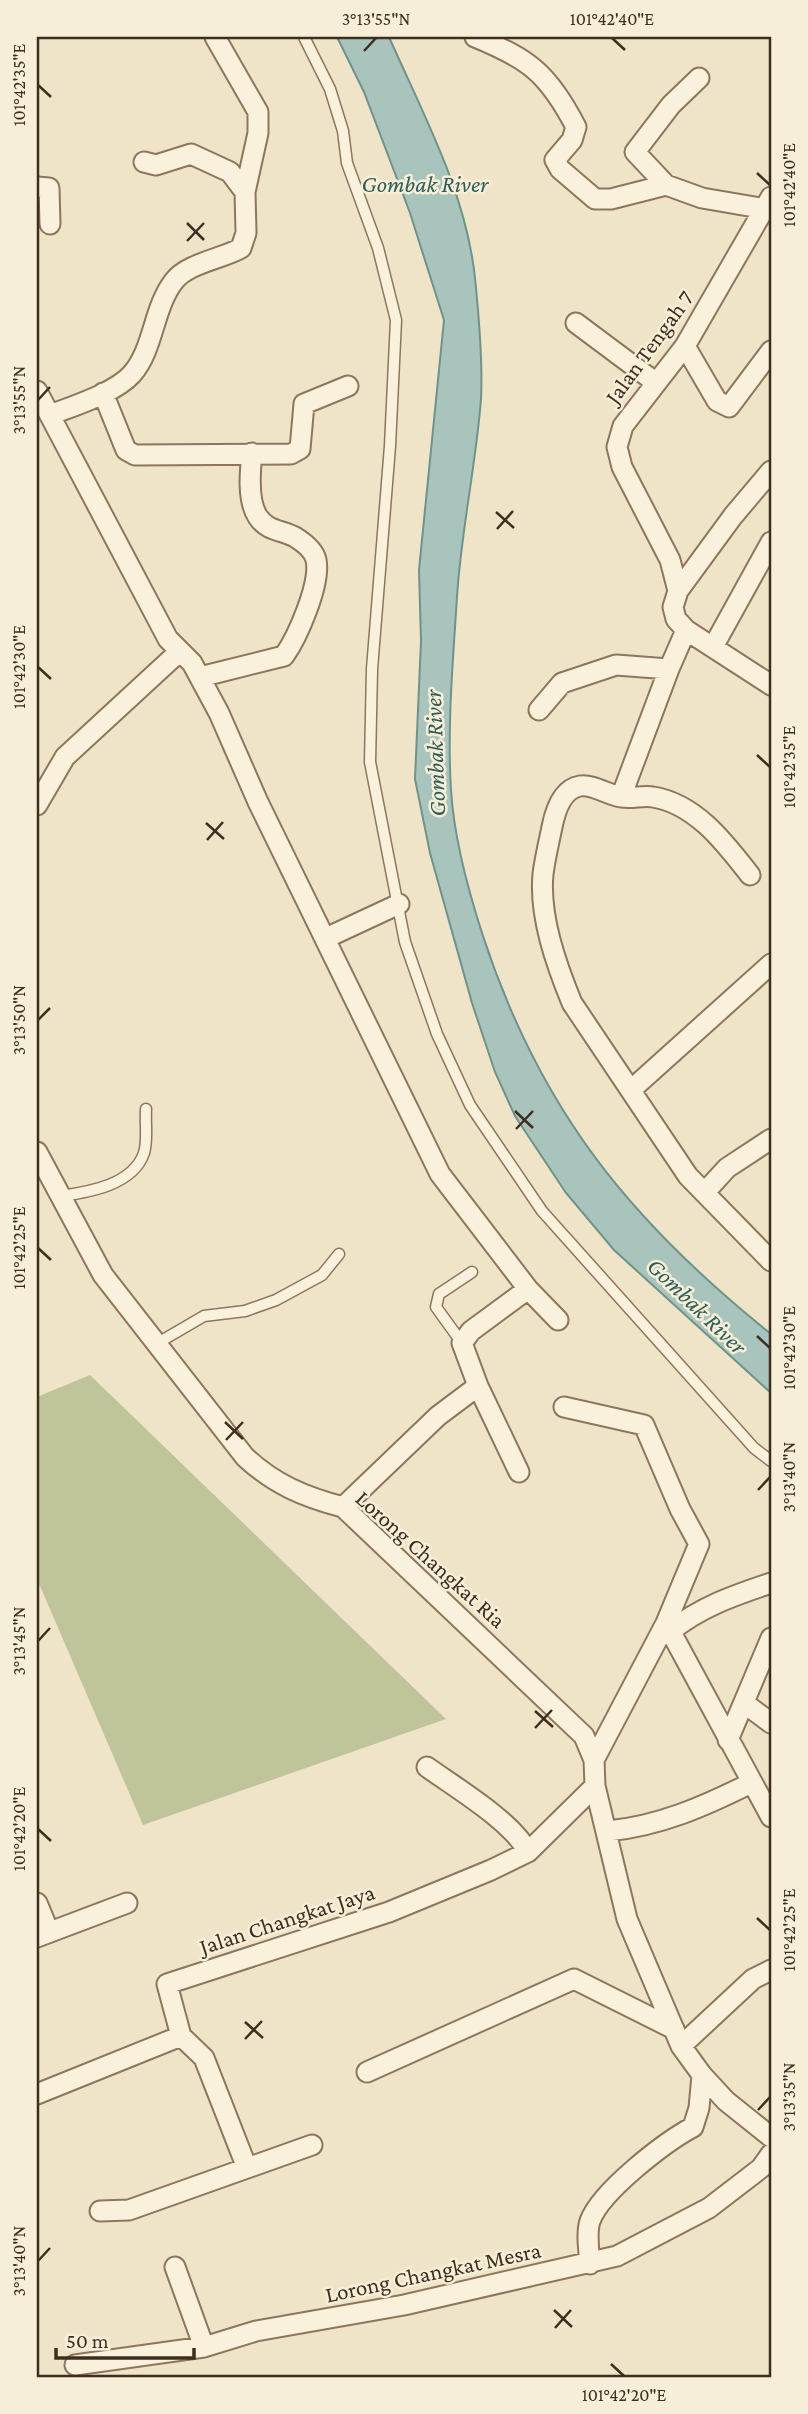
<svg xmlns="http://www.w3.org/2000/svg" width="808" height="2414" viewBox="0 0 808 2414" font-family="'Crimson Pro',serif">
  <rect width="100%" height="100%" fill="#f0e4c8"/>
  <path fill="#bfc49a" d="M90,1375l356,344 -303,106 -106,-246v-182z"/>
  <path fill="#a9c4bc" stroke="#6f938a" stroke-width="2" d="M337,37h52c34,77 77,155 86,241 4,39 8,82 6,121 -5,66 -20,132 -24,198 -4,63 -10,130 -6,193 3,49 17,100 32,146 57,174 147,285 288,398v59l-157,-143 -48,-57 -51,-77 -20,-44 -23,-69 -42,-150 -15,-74 6,-138 -2,-71 25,-250 -34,-107 -46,-121z"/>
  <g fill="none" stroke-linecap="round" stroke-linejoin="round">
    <g stroke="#8d765c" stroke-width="13">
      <path id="service" d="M304,37l26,52 13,42 4,32 31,85 18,72 -6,126 -18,223 -2,93 35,180 32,92 33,71 72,106 212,237 17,13
        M61,1196c28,-4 72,-11 83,-43 4,-13 1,-30 2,-44
        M462,1343l-26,-36 3,-13 33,-22
        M156,1344l48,-28 41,-5 31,-11 46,-25 17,-21"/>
    </g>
    <g stroke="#8d765c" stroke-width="23">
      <path id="minor" d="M475,37c54,22 73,36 101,90l-4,13 -17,20 5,9 35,30h16l55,-14 36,13 64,11
        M144,162l12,3 35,-11 39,18 15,20
        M666,185l-31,-33 36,-47 28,-27
        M37,187l12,1 1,36
        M771,197l-86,149 -62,80 -6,21 5,20 48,93 8,31 -5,16 3,12 10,11 85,55
        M576,323l79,59
        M685,346l32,55 12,6 42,-56
        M37,391l131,248 24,24 27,50 39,89 182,372 88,115 30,31
        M103,393l23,57 9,5 156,-1 9,-5 4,-45 44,-18
        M50,415c23,-9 65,-22 82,-41 22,-25 21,-66 42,-93 14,-18 48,-22 67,-33l5,-15 -1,-41 13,-59v-21l-43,-75
        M678,591l55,-75 38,-45
        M713,647l58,-105
        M200,677l84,-21c13,-18 37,-72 32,-96 -2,-10 -13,-18 -21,-23 -13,-7 -28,-6 -37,-20 -11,-16 -8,-46 -6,-64
        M539,710l23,-27 54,-18 53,4 17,-39
        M621,797l48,-128
        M37,805l28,-48 115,-106
        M750,875c-25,-32 -54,-71 -97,-78 -10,-2 -21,2 -32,0 -13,-2 -28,-13 -41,-11 -18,3 -25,26 -28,41 -3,15 -7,31 -9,47 -4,42 13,90 29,129l116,173 83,85
        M326,938l73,-34
        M632,1089l139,-125
        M37,1152l66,123 142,182c29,27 59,40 98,50l241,229 10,24 1,26 32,133 54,127 21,29 24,26 45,36
        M705,1192l22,-24 44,-29
        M478,1386l-16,-43 9,-12 57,-42
        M564,1407l80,18 36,84 19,35 -33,79 -72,137
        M343,1507l95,-91 40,-30 41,86
        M666,1623l105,194
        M671,1631c29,-24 64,-36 100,-48
        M744,1703l27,20
        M728,1740l43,-102
        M427,1767c29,21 85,54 101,85
        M608,1831c52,-5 97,-25 143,-48
        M37,1903l12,29
        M37,1937l90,-34
        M181,2036l-14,-52 222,-72 102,-42 37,-18 67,-66
        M181,2036l23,22 43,110
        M681,2046l72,-67 18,-9
        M367,2072l207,-93 100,50
        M37,2094l144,-58
        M100,2211l29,-1 183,-65
        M590,2264c-1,-13 -4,-31 0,-43 11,-30 75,-79 103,-94l6,-19 3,-33
        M175,2267l29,80
        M75,2365l129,-18 52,-16 148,-26 213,-49 92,-48 52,-40 10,-14"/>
    </g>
    <use href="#service" stroke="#faf1dc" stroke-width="10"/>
    <use href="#minor" stroke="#faf1dc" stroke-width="19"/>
  </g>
  <path fill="none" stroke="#3d2e20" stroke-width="2.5" d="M612,38l13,12M364,51l12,-13M38,85l13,12M757,173l13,12M187,223l17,17M187,241l17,-18M38,400l12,-13M496,512l18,16M497,529l16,-18M38,667l13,12M757,755l13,12M206,823l18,16M207,840l16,-18M38,1020l12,-12M515,1111l18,17M516,1129l17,-18M38,1248l13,12M757,1336l13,12M225,1422l18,17M226,1440l17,-18M758,1490l12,-13M38,1641l12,-13M535,1711l18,16M535,1728l17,-18M38,1829l13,12M757,1918l13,12M245,2022l18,16M245,2039l17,-18M758,2110l12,-13M38,2261l12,-13M554,2310l18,17M555,2328l16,-18M611,2364l13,12"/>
  <g text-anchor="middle" stroke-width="5" stroke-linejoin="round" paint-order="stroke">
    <g font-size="23" fill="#3d2e20" stroke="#f7eed8">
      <text transform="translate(649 347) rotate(-54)" y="8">Jalan Tengah 7</text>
      <text transform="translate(431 1559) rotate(42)" y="8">Lorong Changkat Ria</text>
      <text transform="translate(287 1919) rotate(-18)" y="8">Jalan Changkat Jaya</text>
      <text transform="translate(433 2272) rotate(-12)" y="8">Lorong Changkat Mesra</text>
    </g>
    <g font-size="24" font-style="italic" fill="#2f5d5a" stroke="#f7eed8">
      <text x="425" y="192">Gombak River</text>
      <text transform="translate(435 753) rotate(-92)" y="8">Gombak River</text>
      <text transform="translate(697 1306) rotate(44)" y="8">Gombak River</text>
    </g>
  </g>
  <rect width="808" height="2414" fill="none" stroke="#f7eed8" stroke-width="77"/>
  <path d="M56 2348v10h138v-10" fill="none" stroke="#3d2e20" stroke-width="3.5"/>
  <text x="66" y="2348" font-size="21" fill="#3d2e20" stroke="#f7eed8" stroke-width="5" paint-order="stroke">50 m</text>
  <rect x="38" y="38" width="732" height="2338" fill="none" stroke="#3d2e20" stroke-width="2.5"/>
  <g font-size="18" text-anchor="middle" fill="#3d2e20">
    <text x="376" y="25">3°13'55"N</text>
    <text x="612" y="25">101°42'40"E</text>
    <text transform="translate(19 85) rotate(-90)" y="6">101°42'35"E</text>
    <text transform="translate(789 185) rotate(-90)" y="6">101°42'40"E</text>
    <text transform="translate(19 400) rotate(-90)" y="6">3°13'55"N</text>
    <text transform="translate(19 667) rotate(-90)" y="6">101°42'30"E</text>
    <text transform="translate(789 767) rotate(-90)" y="6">101°42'35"E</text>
    <text transform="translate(19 1020) rotate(-90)" y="6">3°13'50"N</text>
    <text transform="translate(19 1248) rotate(-90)" y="6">101°42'25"E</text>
    <text transform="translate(789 1348) rotate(-90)" y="6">101°42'30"E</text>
    <text transform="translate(789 1477) rotate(-90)" y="6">3°13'40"N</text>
    <text transform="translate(19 1641) rotate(-90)" y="6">3°13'45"N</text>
    <text transform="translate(19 1829) rotate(-90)" y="6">101°42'20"E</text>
    <text transform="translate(789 1930) rotate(-90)" y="6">101°42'25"E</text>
    <text transform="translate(789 2097) rotate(-90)" y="6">3°13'35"N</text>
    <text transform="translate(19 2261) rotate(-90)" y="6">3°13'40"N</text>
    <text x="624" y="2401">101°42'20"E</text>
  </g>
</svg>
